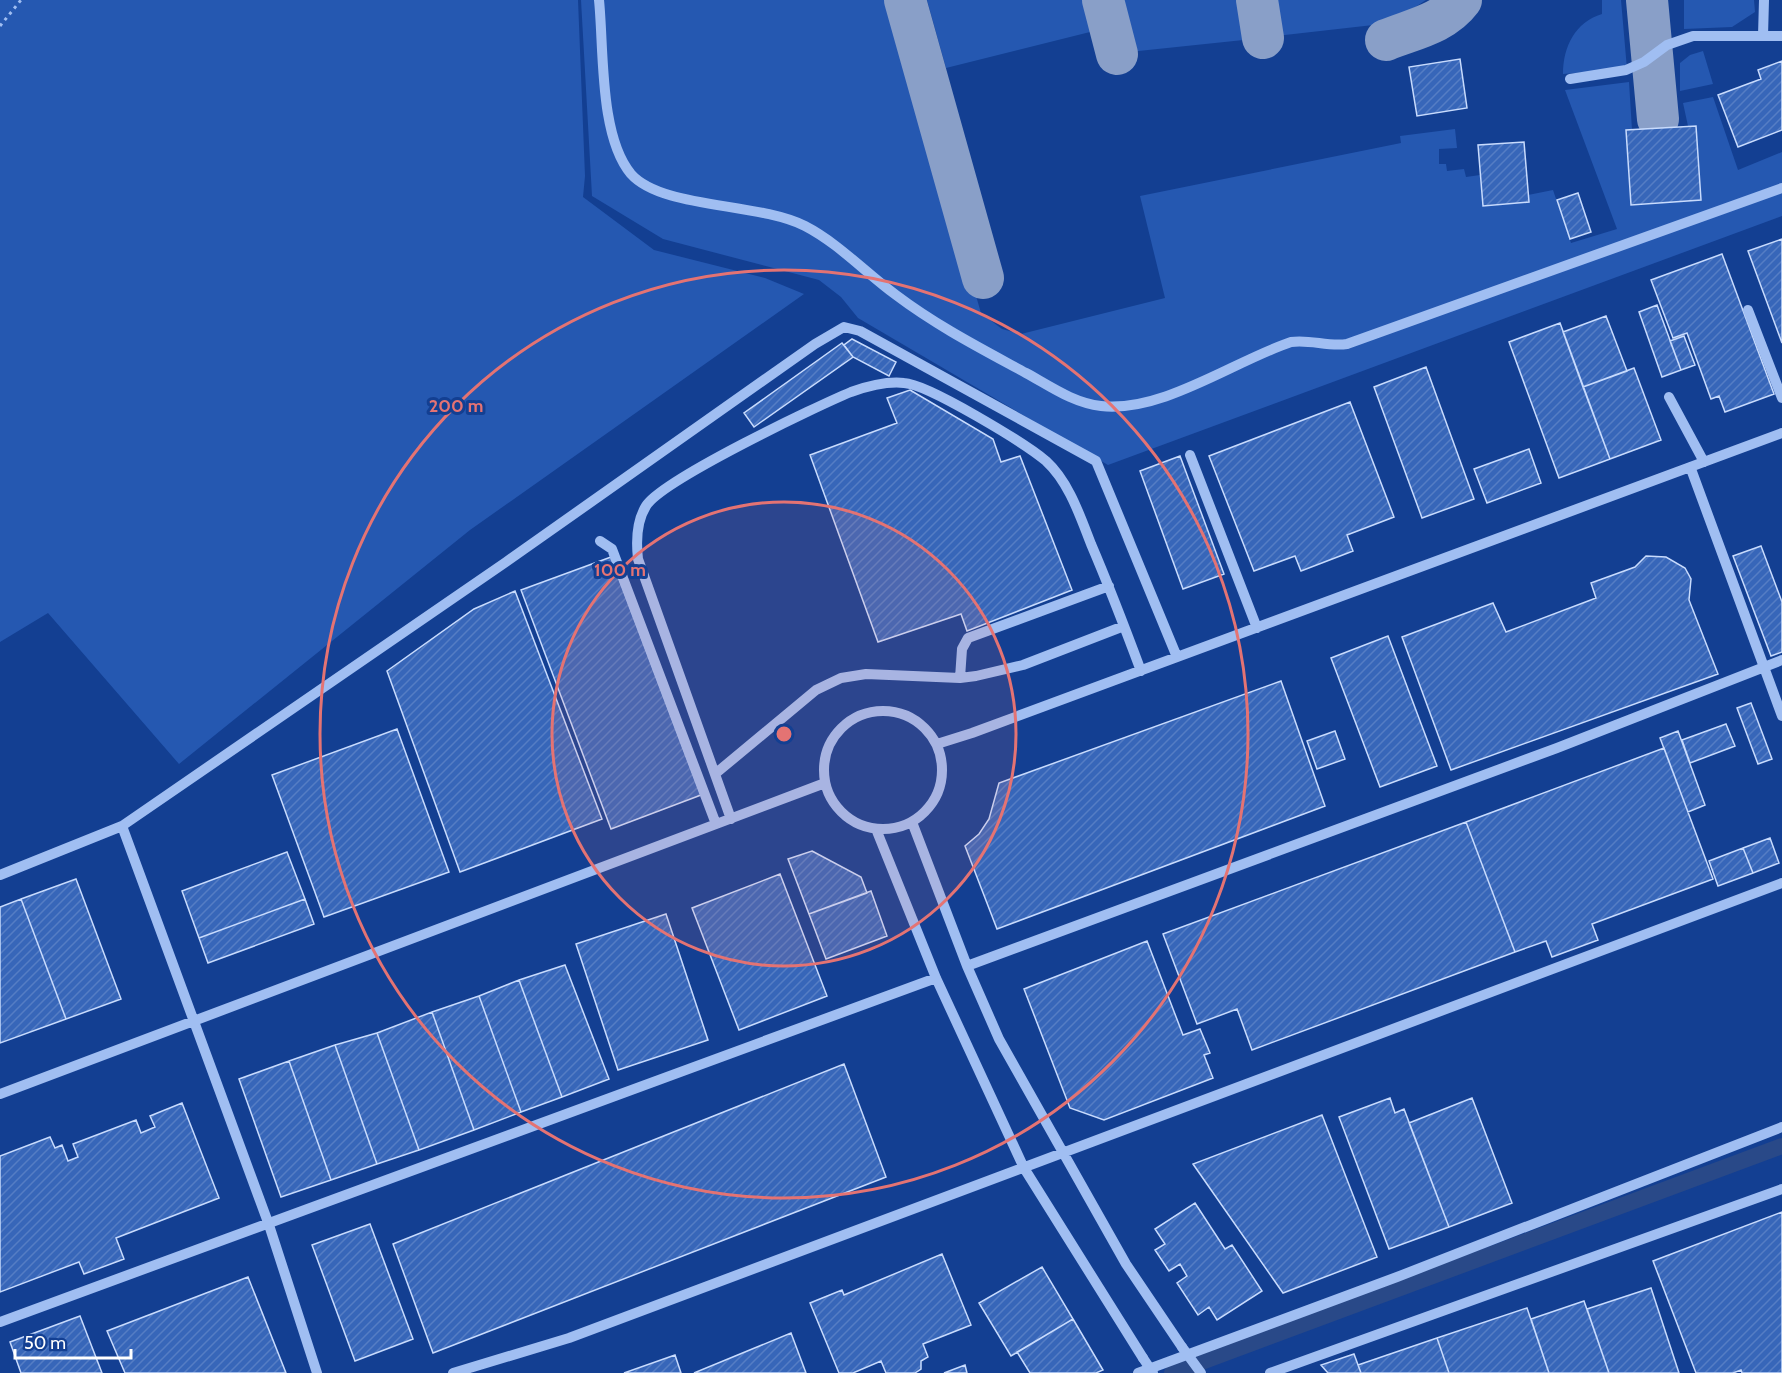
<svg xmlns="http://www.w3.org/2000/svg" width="1782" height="1373" viewBox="0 0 1782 1373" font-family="Cabin,sans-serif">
  <defs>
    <pattern id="building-hatch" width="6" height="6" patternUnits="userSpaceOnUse" patternTransform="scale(1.5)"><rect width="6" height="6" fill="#3766b9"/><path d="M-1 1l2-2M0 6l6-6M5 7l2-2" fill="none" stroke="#557dc4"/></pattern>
  </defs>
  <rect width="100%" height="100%" fill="#133f92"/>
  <path fill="#2558b1" d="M0,0h578l7,176 -2,21 71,53 111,28 39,16 -334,236 -291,234 -131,-151 -48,29z
    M581,0h309l91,313 21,16 19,5 144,-36 -25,-102 261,-53 -1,-7 55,-7 2,19 -18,1v15h7l1,7 17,-2 2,8 14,-2 3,31 45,-4v-7l25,-5 18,53 46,-14 -52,-139 64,-8 3,48 -6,1 5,74 70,-5 -5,-74h-8l-5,-23 30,-6 25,73 44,-18v64l-674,249 -250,-147 -17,-21 -22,-17 -156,-41 -71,-43z
    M927,0h166l13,55 -7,1 -5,-25 -148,37z
    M1114,0h133l6,39 -124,13z
    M1271,0h155l-35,23 -115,13z
    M1602,0h19l6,69 -64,5c0,-27 12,-52 39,-60z
    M1684,0h70l1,12 -23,15 -48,2z
    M1703,51l10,33 -33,7v-28l10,-8z"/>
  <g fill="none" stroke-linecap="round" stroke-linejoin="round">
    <path stroke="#294988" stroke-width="16" d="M1172,1373l610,-227"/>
    <path stroke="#899fc8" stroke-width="42" d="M905,0l78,278
      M1103,0l14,54
      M1257,0l6,38
      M1647,0l11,119
      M1386,40c27,-11 57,-16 75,-40"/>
  </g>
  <path fill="url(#building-hatch)" stroke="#c8dbfd" stroke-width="1.5" d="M1460,59l7,49 -50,8 -8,-49z
    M1782,61v69l-44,17 -20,-52 43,-16 -3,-9z
    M1696,126l5,74 -70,5 -5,-75z
    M1524,142l5,60 -46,4 -5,-61z
    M1578,193l13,39 -21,7 -13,-39z
    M1782,239v104l-34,-92z
    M1722,254l52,140 -49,18 -6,-16 -8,3 -24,-66 -14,5 -22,-58z
    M1657,305l24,65 -19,7 -23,-65z
    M1606,316l21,55 -44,16 -20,-55z
    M1560,323l50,136 -51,19 -50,-136z
    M1684,336l11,29 -14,5 -11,-29z
    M852,339l44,23 -7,14 -36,-19 -9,-12z
    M842,343l11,14 -99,70 -10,-14z
    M1426,367l48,132 -52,19 -48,-131z
    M1634,368l27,72 -51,19 -27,-72z
    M910,390l83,49 8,23 19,-6 52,134 -105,41 -6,-17 -83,28 -68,-187 87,-32 -10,-25z
    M1350,402l44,115 -47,18 6,16 -52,20 -6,-15 -41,15 -45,-115z
    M1529,449l12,34 -54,20 -13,-34z
    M1180,456l44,118 -41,15 -43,-118z
    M1761,546l21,56v50l-11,4 -38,-100z
    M1646,556l20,1 19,11 6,11 -2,21 29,74 -267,96 -49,-133 91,-34 13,29 90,-34 -5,-15 44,-16z
    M611,557l90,238 -90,34 -90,-239z
    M515,591l87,228 -142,53 -73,-201 87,-62z
    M1388,636l49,130 -57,21 -49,-129z
    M1281,681l44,125 -328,123 -32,-83 14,-12 10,-15 10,-36z
    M1751,703l21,56 -14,5 -21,-56z
    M1726,724l9,22 -45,17 -8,-23z
    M397,729l52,143 -125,45 -52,-142z
    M1335,731l10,28 -28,10 -10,-28z
    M1678,731l27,74 -17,7 -28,-74z
    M1664,748l49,131 -121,45 6,16 -46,17 -6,-16 -31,11 -49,-130z
    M1466,822l49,130 -263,98 -15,-41 -40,15 -34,-90z
    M1770,838l9,25 -26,10 -10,-25z
    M1743,848l10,25 -35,13 -9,-25z
    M812,851l49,26 6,16 -58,21 -21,-55z
    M287,852l18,47 -106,39 -17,-47z
    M780,874l47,122 -88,34 -47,-122z
    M76,879l45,120 -55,20 -45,-120z
    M871,891l16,45 -61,23 -17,-45z
    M21,899l45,120 -66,24v-136z
    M305,899l9,25 -106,39 -9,-25z
    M666,914l42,126 -90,30 -42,-126z
    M1147,941l36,94 17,-6 10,24 -6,2 9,23 -109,42 -34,-12 -46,-119z
    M565,965l44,114 -47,18 -43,-117z
    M519,980l43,117 -41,15 -42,-116z
    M479,996l42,116 -47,18 -42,-118z
    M432,1012l42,118 -55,20 -42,-117z
    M377,1033l42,117 -42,14 -42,-119z
    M335,1045l42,119 -46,16 -42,-119z
    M289,1061l42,119 -50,17 -42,-118z
    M844,1064l42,113 -453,176 -40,-109z
    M1390,1098l5,15 9,-4 45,118 -60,22 -50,-132z
    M1472,1098l40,105 -63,24 -40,-104z
    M182,1103l37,95 -103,40 8,21 -40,15 -5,-12 -79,30v-136l50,-19 5,11 7,-3 6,16 10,-4 -5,-13 63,-24 5,13 14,-6 -5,-11z
    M1322,1115l55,142 -94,36 -90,-129z
    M1195,1203l30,46 7,-4 30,46 -45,29 -8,-13 -11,8 -21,-32 10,-7 -7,-12 -11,7 -14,-21 10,-6 -10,-15z
    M1782,1212v161h-40l-1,-3 -8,3h-37l-43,-112z
    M370,1224l43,115 -58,22 -43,-116z
    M942,1254l29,71 -48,19 5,13 -7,4v8l-6,4h-29l-5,-12 -28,12h-14l-29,-70 32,-13 2,5z
    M1042,1267l31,52 -62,37 -32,-53z
    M248,1277l38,96h-161l-18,-42z
    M1651,1288l28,85h-70l-22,-64z
    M1584,1301l25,72h-60l-18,-54z
    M1527,1308l22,65h-100l-12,-35z
    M80,1316l22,57h-81l-11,-31z
    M1073,1319l30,51 -7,3h-66l-13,-21z
    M791,1333l15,40h-112z
    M1437,1338l12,35h-88l-3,-8z
    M1354,1354l7,19h-33l-7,-8z
    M675,1355l6,18h-57z
    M965,1365l2,8h-23z"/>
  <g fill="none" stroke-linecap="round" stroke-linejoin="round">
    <path stroke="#a0bef2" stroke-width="3" stroke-dasharray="3 4.5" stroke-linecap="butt" d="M0,26l21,-26"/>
    <path stroke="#a0bef2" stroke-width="10" d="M599,0c5,48 0,136 32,174 31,35 126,28 174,52 33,17 61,47 91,69 41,31 86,54 130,78 24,13 47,30 75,33 61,7 133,-45 190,-64 19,-3 37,5 56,2l435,-156
      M1763,36l1,-36
      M1570,79l56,-9 18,-8 23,-17 26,-9h89
      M1748,310l34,88
      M1669,397l35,65
      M1190,455l67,173
      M1691,469l91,247
      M600,541l12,8 104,275
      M960,678l2,-29 6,-11 141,-52
      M824 770a59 59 0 1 1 118 0a59 59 0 1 1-118 0Z
      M937,744l35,-11 810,-300
      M715,774l101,-84 25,-12 25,-4 94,4 16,-2 47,-11 101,-39
      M731,819l-93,-260c-2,-18 -2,-37 8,-53 16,-26 171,-100 205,-114 17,-6 35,-11 53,-9 24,1 122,61 142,78 23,21 34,55 45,83 18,42 34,84 50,127
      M912,822l55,144 32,73 127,225 56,83
      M122,826l384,-264 309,-218 29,-17 16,4 236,130 81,196
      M876,829l60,149 88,190 119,190
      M0,875l122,-49 147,399 48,148
      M967,966l590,-218 225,-88
      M0,1094l825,-311
      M0,1322l936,-344
      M453,1373l116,-35 1213,-455
      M1138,1373l259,-96 385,-150
      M1270,1373l512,-184"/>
    <path stroke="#a0bef2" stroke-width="10" d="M1182,1347l19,26
      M1143,1358l10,15"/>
  </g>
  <circle cx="784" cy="734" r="232" fill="#e47373" fill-opacity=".12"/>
  <g fill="none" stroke="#e47373" stroke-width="3">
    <circle cx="784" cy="734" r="232"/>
    <circle cx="784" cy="734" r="464"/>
  </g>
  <circle cx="784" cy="734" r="9" fill="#e47373" stroke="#133f92" stroke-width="3"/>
  <g font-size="18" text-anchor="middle" font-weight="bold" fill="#e47373" stroke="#133f92" stroke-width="6" stroke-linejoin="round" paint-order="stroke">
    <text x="456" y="412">200 m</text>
    <text x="620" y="576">100 m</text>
  </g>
  <path d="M15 1349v9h116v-9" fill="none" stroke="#ffffff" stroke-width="3"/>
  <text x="24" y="1349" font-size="18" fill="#ffffff" stroke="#133f92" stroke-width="4.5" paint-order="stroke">50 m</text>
</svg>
